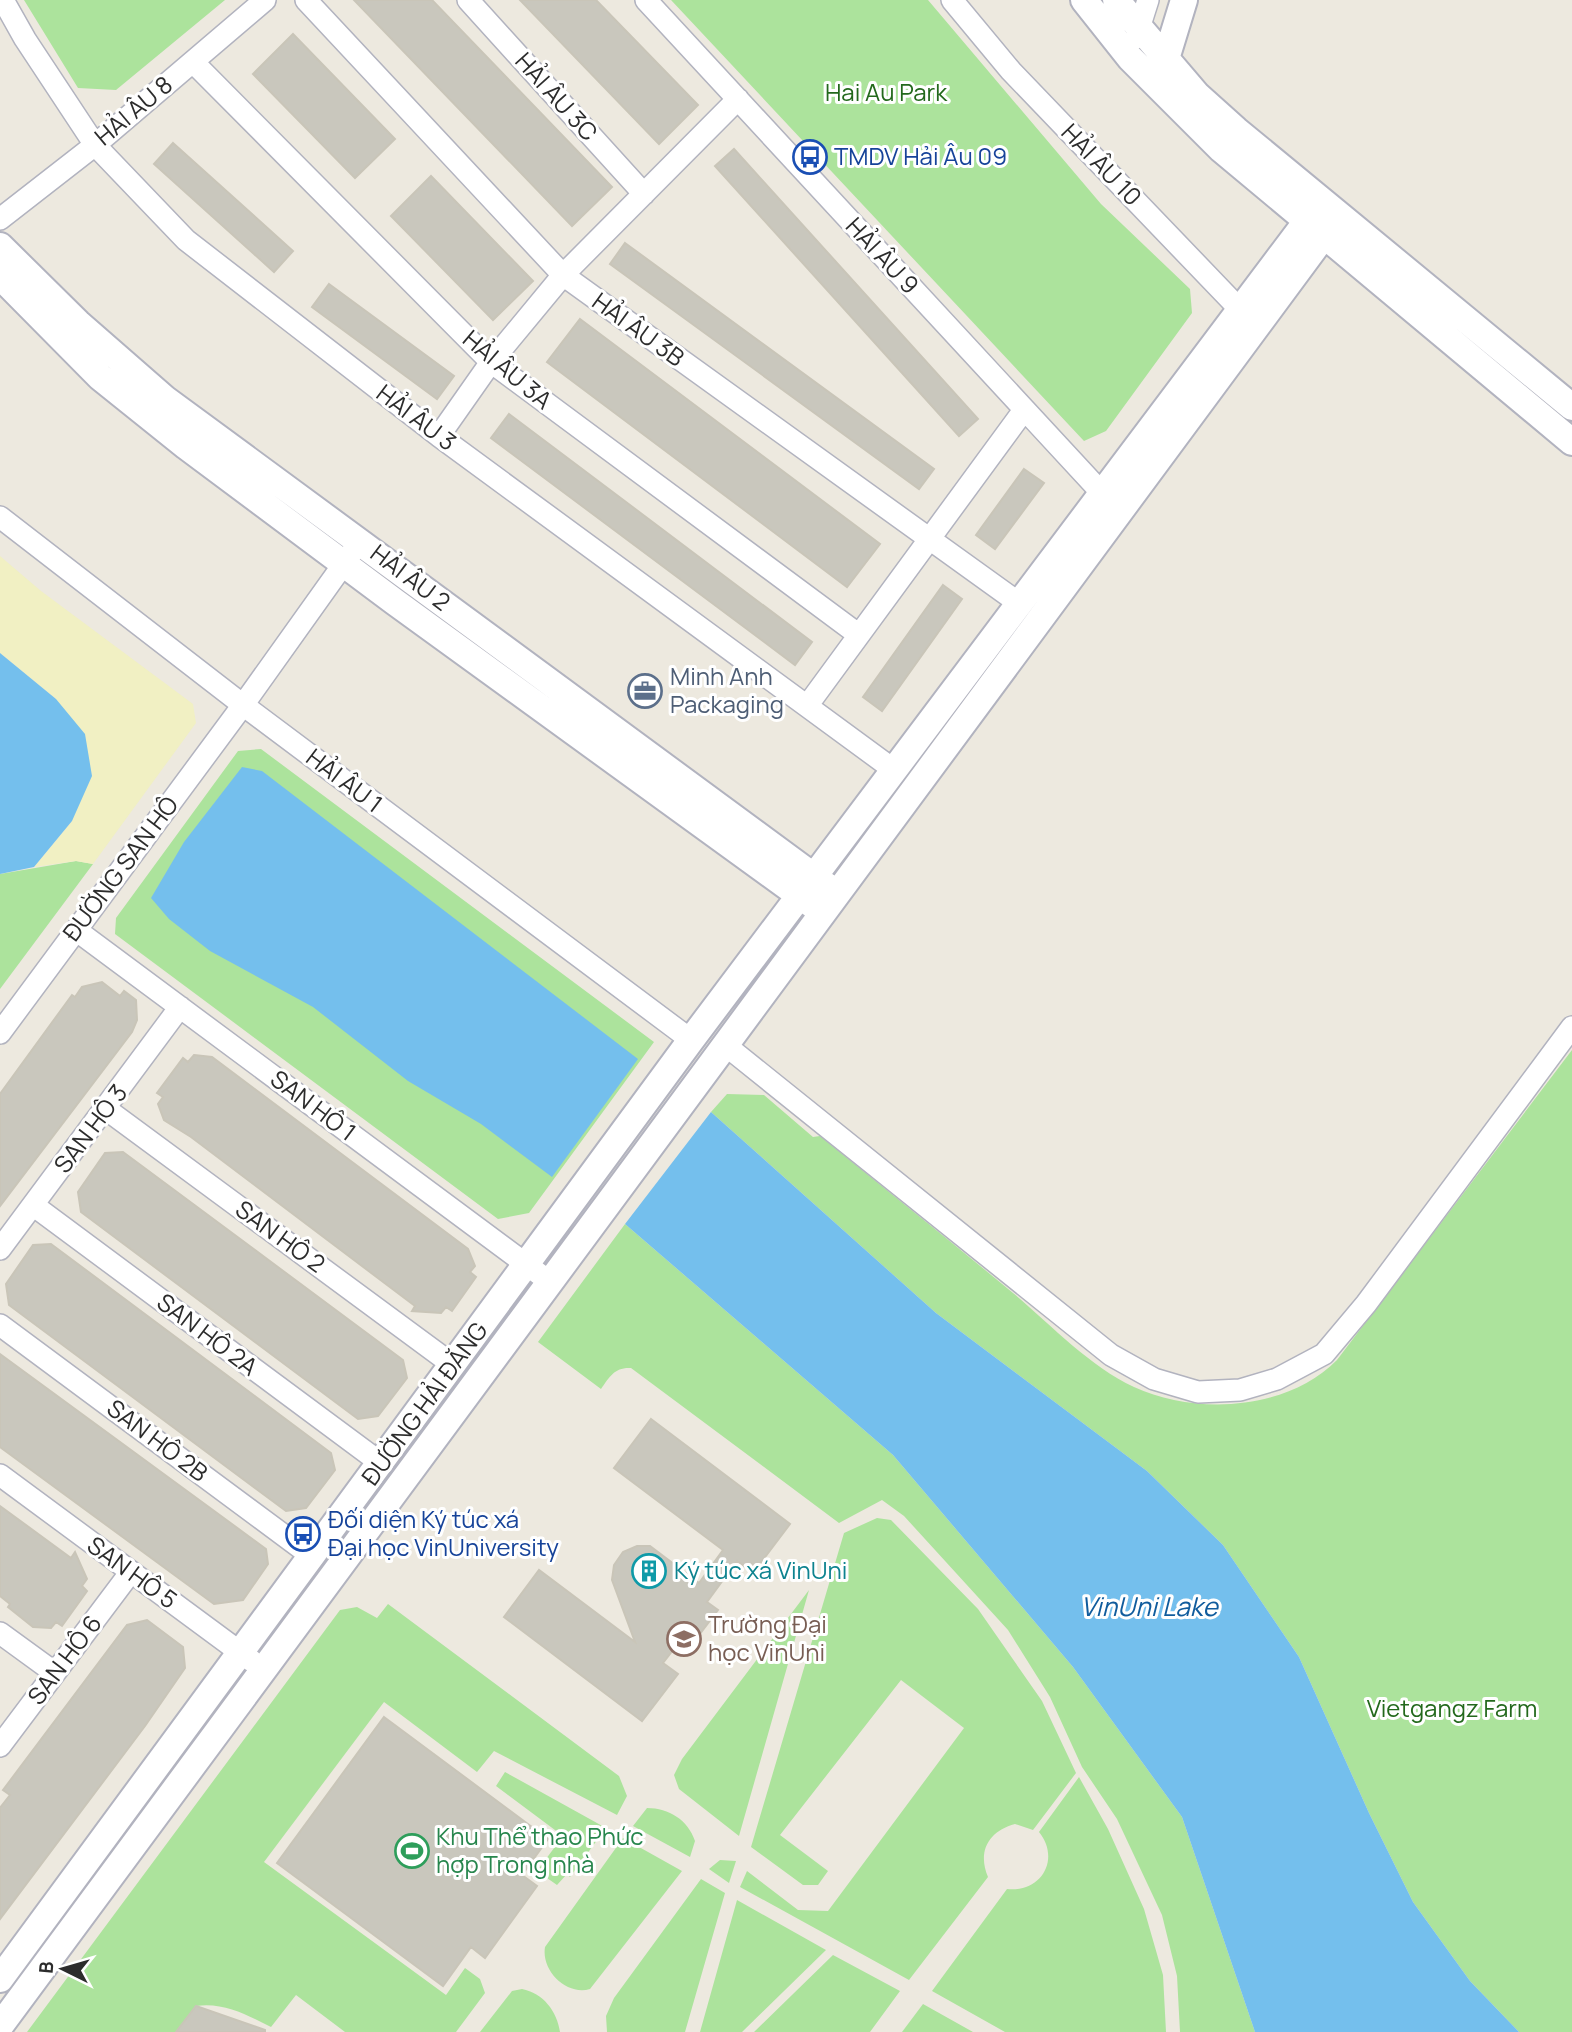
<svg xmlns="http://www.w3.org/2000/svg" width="1572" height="2032" viewBox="0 0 1572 2032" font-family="Manrope,sans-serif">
  <rect width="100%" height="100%" fill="#ede9df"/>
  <path fill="#ace39c" d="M24,0h201l-109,90 -38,-2z
    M671,0h257l173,204 89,85 2,24 -86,118 -22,10z
    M261,749l393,293 -125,171 -31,6 -383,-285 1,-16 122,-167z
    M76,861l17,3 -93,125v-115z
    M1572,1050v982h-53l-49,-51 -57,-79 -44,-89 -70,-156 -76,-112 -76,-74 -211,-158 -225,-201 16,-18 37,1 49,42 7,-1c64,52 129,104 193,157 38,32 76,73 121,94 63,29 154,23 203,-27z
    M625,1224l268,231 180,212 109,150 73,215h-75l-3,-56 -15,-61 -45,-96 -35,-52 -32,-70 -42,-67 -104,-114 -22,-16 -43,23 -208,-155c-16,-1 -21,8 -30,21l-63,-47z
    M877,1518l14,2 87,89 64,92 34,72 -43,57 -18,-6c-26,7 -38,27 -27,53l-79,103 -169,-93 7,-16 51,39 30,1 136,-183 -63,-48 -121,155 48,36 -10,14h-15l-52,-38 93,-314z
    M809,1590l-70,246 -60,-47 -5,-14 8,-16z
    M388,1604l231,172 8,20 -10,19 -123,-64 -17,21 -93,-70 -120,160 182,133 19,-27 15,11 5,14 -29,39h-111l-49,-37 -25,32c-24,-12 -47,-25 -75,-21l-20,26h-149l313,-422 17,-3 20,11z
    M505,1772l101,56 -36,49 -3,-3 -10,11 -20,-14 26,-35 -67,-50z
    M1079,1777l29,52 36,80 19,66 3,57h-161l-73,-41 75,-102c34,4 54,-30 32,-57z
    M647,1808c22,0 41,12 48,33l-5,16 -57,-31z
    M623,1838l59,33 -92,118c-23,7 -49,-18 -45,-42z
    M720,1860l16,1 -7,22 -20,-14z
    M701,1879l24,14 -40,139h-78l-1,-16 8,-18z
    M737,1900l89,50 -84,82h-42z
    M833,1955l67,36 -30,41h-116z
    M522,1989c21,4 35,22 38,43h-80l32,-41z
    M923,2004l50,28h-71z"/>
  <path fill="#f1f0c3" d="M0,556l41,35 152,113 3,19 -103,141 -17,-3 -42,6 38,-46 -16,-122 -56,-46z"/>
  <path fill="#74bfed" d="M0,653l56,46 29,35 7,42 -20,45 -38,46 -34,7z
    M242,767l20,4 376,288 -86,118 -71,-53 -73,-43 -95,-74 -103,-56 -41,-32 -18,-21 33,-56z
    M711,1112l225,201 211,158 76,74 76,112 70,156 44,89 57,79 49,51h-264l-73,-215 -109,-150 -180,-212 -268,-231z"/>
  <path fill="#c9c7bd" stroke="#c9c5b8" stroke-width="2" d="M354,0h78l180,187 -40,39z
    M520,0h76l102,105 -39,39z
    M293,34l102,105 -40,39 -102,-104z
    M173,143l120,108 -19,21 -120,-108z
    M734,149l244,270 -19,17 -244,-270z
    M431,176l102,105 -40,39 -102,-104z
    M625,243l309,226 -15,20 -309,-225z
    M329,284l125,92 -17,23 -125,-92z
    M580,319l300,225 -33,43 -300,-225z
    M509,414l303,228 -17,23 -304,-227z
    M1024,469l20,14 -49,66 -19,-14z
    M943,585l19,14 -80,112 -19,-14z
    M102,982l18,14 4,-5 12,9 1,20 -5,12 -132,174v-112l72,-99 3,2 7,-10z
    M194,1055l18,2 256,192 7,17 -5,6 6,5 -24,34 -6,-4 -5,6 -29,-2 3,-5 -224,-169 -27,-17 -6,-16 5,-7 -6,-4 26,-35 5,4z
    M123,1152l280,208 4,18 -29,38 -20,3 -277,-207 -3,-20 27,-39z
    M51,1244l280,209 4,17 -29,38 -20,3 -277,-206 -3,-21 27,-39z
    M0,1354l266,195 2,15 -25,36 -29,4 -214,-157z
    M651,1419l139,105 -37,49 -16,-12 -30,41 11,8 -22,29 -9,-7 -24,31 15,11 -36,47 -138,-104 35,-47 96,72 -23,-62 2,-15 9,-13 14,-6h13l49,37 24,-33 -109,-82z
    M0,1506l71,52 4,-6 12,27 -5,7 5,5 -25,35 -6,-4 -5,6 -18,-1 -25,-20 2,-3 -10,-8z
    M147,1620l36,27 2,21 -40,58 -145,193v-111l10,-13 -7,-5 124,-165z
    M384,1717l164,122 -26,36 15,11 -52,72 -14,-11 -28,39 -166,-123z
    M196,2006l69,24v2h-89z"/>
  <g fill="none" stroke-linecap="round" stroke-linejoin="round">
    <g stroke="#b2b3bf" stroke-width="24">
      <path id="minor" d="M3,0l22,39 70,106 91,95 253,196 455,334
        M306,0l257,275 457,329
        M468,0l176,194
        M646,0l466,504
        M952,0l59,71 240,250
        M1136,38l12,-38
        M193,62l298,300 368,273
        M0,219l95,-74 170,-145
        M439,436l52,-74 72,-87 175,-176
        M0,517l243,188 448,335
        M807,706l217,-296
        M76,930l474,352
        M0,1033l243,-328 117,-164
        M724,1044l387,311 43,24 44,13 42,-2 37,-11 47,-25 42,-50 206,-277
        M106,1109l347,256
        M33,1205l349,259
        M0,1249l180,-242
        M0,1325l313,232
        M0,1475l252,186
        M0,1633l55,40
        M0,1746l130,-173"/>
    </g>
    <g stroke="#b2b3bf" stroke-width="30">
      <path id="tertiary" d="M1084,0l46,58 91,91 351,293
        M1116,0l81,95 39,35 336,277
        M1162,72l22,-72
        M0,246l78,77 87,76 663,488
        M0,276l100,101 86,69 209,156 419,304
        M0,1979l691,-939 631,-839
        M0,2026l1339,-1811"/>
    </g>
    <use href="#minor" stroke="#fff" stroke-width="21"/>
    <use href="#tertiary" stroke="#fff" stroke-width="26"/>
  </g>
  <defs>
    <g id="bus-ring" transform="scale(1.75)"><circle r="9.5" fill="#fff" stroke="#1a4fb4" stroke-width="1.5"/><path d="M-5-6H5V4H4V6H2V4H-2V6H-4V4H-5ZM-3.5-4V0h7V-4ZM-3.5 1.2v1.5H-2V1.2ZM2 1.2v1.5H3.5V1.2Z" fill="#1a4fb4"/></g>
    <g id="office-ring" transform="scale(1.75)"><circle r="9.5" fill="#fff" stroke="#5c6f8a" stroke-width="1.5"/><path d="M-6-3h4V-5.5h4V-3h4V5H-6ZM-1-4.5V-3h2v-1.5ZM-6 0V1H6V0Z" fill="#5c6f8a"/></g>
    <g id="building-ring" transform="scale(1.75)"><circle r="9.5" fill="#fff" stroke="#0f9aa8" stroke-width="1.5"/><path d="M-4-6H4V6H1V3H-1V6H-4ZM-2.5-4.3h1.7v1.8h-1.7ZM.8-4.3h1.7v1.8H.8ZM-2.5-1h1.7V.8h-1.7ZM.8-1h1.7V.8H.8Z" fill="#0f9aa8"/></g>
    <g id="university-ring" transform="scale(1.75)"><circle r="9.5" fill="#fff" stroke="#8d6e63" stroke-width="1.5"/><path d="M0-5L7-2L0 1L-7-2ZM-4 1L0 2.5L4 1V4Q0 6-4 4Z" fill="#8d6e63"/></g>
    <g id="stadium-ring" transform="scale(1.75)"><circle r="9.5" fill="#fff" stroke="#2e9e5b" stroke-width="1.5"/><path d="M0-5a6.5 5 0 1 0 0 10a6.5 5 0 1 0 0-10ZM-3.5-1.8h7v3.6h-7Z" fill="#2e9e5b"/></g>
  </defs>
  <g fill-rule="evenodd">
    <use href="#bus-ring" x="810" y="157"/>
    <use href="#office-ring" x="645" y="691"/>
    <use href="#bus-ring" x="303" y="1534"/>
    <use href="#building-ring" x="649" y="1571"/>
    <use href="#university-ring" x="684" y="1639"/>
    <use href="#stadium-ring" x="412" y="1851"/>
  </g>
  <g text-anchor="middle" stroke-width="6" stroke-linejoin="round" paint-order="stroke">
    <g font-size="24" fill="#23691c" stroke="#fff">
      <text x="886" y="101">Hai Au Park</text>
      <text x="1452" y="1717">Vietgangz Farm</text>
    </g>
    <g font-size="24" fill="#2c2c2c" stroke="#fff">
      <text transform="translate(556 97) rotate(48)" y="8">HẢI ÂU 3C</text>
      <text transform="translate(134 111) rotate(-40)" y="8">HẢI ÂU 8</text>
      <text transform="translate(1101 165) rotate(46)" y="8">HẢI ÂU 10</text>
      <text transform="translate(882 256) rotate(47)" y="8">HẢI ÂU 9</text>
      <text transform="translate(638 330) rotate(36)" y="8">HẢI ÂU 3B</text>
      <text transform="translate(507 370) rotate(40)" y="8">HẢI ÂU 3A</text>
      <text transform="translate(416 418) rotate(37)" y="8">HẢI ÂU 3</text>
      <text transform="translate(410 578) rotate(37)" y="8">HẢI ÂU 2</text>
      <text transform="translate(344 781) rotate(37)" y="8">HẢI ÂU 1</text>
      <text transform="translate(121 869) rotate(-53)" y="8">ĐƯỜNG SAN HÔ</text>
      <text transform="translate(313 1106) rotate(37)" y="8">SAN HÔ 1</text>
      <text transform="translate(91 1129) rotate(-53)" y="8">SAN HÔ 3</text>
      <text transform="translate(280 1237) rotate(36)" y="8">SAN HÔ 2</text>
      <text transform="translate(207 1335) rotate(37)" y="8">SAN HÔ 2A</text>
      <text transform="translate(425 1404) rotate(-54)" y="8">ĐƯỜNG HẢI ĐĂNG</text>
      <text transform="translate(157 1441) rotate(37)" y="8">SAN HÔ 2B</text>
      <text transform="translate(132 1573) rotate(36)" y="8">SAN HÔ 5</text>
      <text transform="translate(65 1660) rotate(-53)" y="8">SAN HÔ 6</text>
    </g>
    <g font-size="24" fill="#164399" stroke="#fff" text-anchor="start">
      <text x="834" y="165">TMDV Hải Âu 09</text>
      <text x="328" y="1528">Đối diện Ký túc xá<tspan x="328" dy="28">Đại học VinUniversity</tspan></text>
    </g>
    <g font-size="24" fill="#4e5e75" stroke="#fff" text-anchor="start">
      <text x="670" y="685">Minh Anh<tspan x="670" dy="28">Packaging</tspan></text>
    </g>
    <g font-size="24" fill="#0d838f" stroke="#fff" text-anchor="start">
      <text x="674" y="1579">Ký túc xá VinUni</text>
    </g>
    <g font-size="24" fill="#785e54" stroke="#fff" text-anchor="start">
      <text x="708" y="1633">Trường Đại<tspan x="708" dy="28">học VinUni</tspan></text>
    </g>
    <g font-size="24" fill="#27864d" stroke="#fff" text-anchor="start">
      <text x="436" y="1845">Khu Thể thao Phức<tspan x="436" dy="28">hợp Trong nhà</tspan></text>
    </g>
    <g font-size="26" font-style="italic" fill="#105c9d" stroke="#fff">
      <text x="1149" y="1616">VinUni Lake</text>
    </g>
  </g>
  <g transform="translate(63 1969) rotate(275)" stroke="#ffffff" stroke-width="5" paint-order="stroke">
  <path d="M0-5L12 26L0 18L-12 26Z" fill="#2c2c2c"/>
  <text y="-10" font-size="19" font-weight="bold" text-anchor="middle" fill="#2c2c2c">B</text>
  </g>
</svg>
